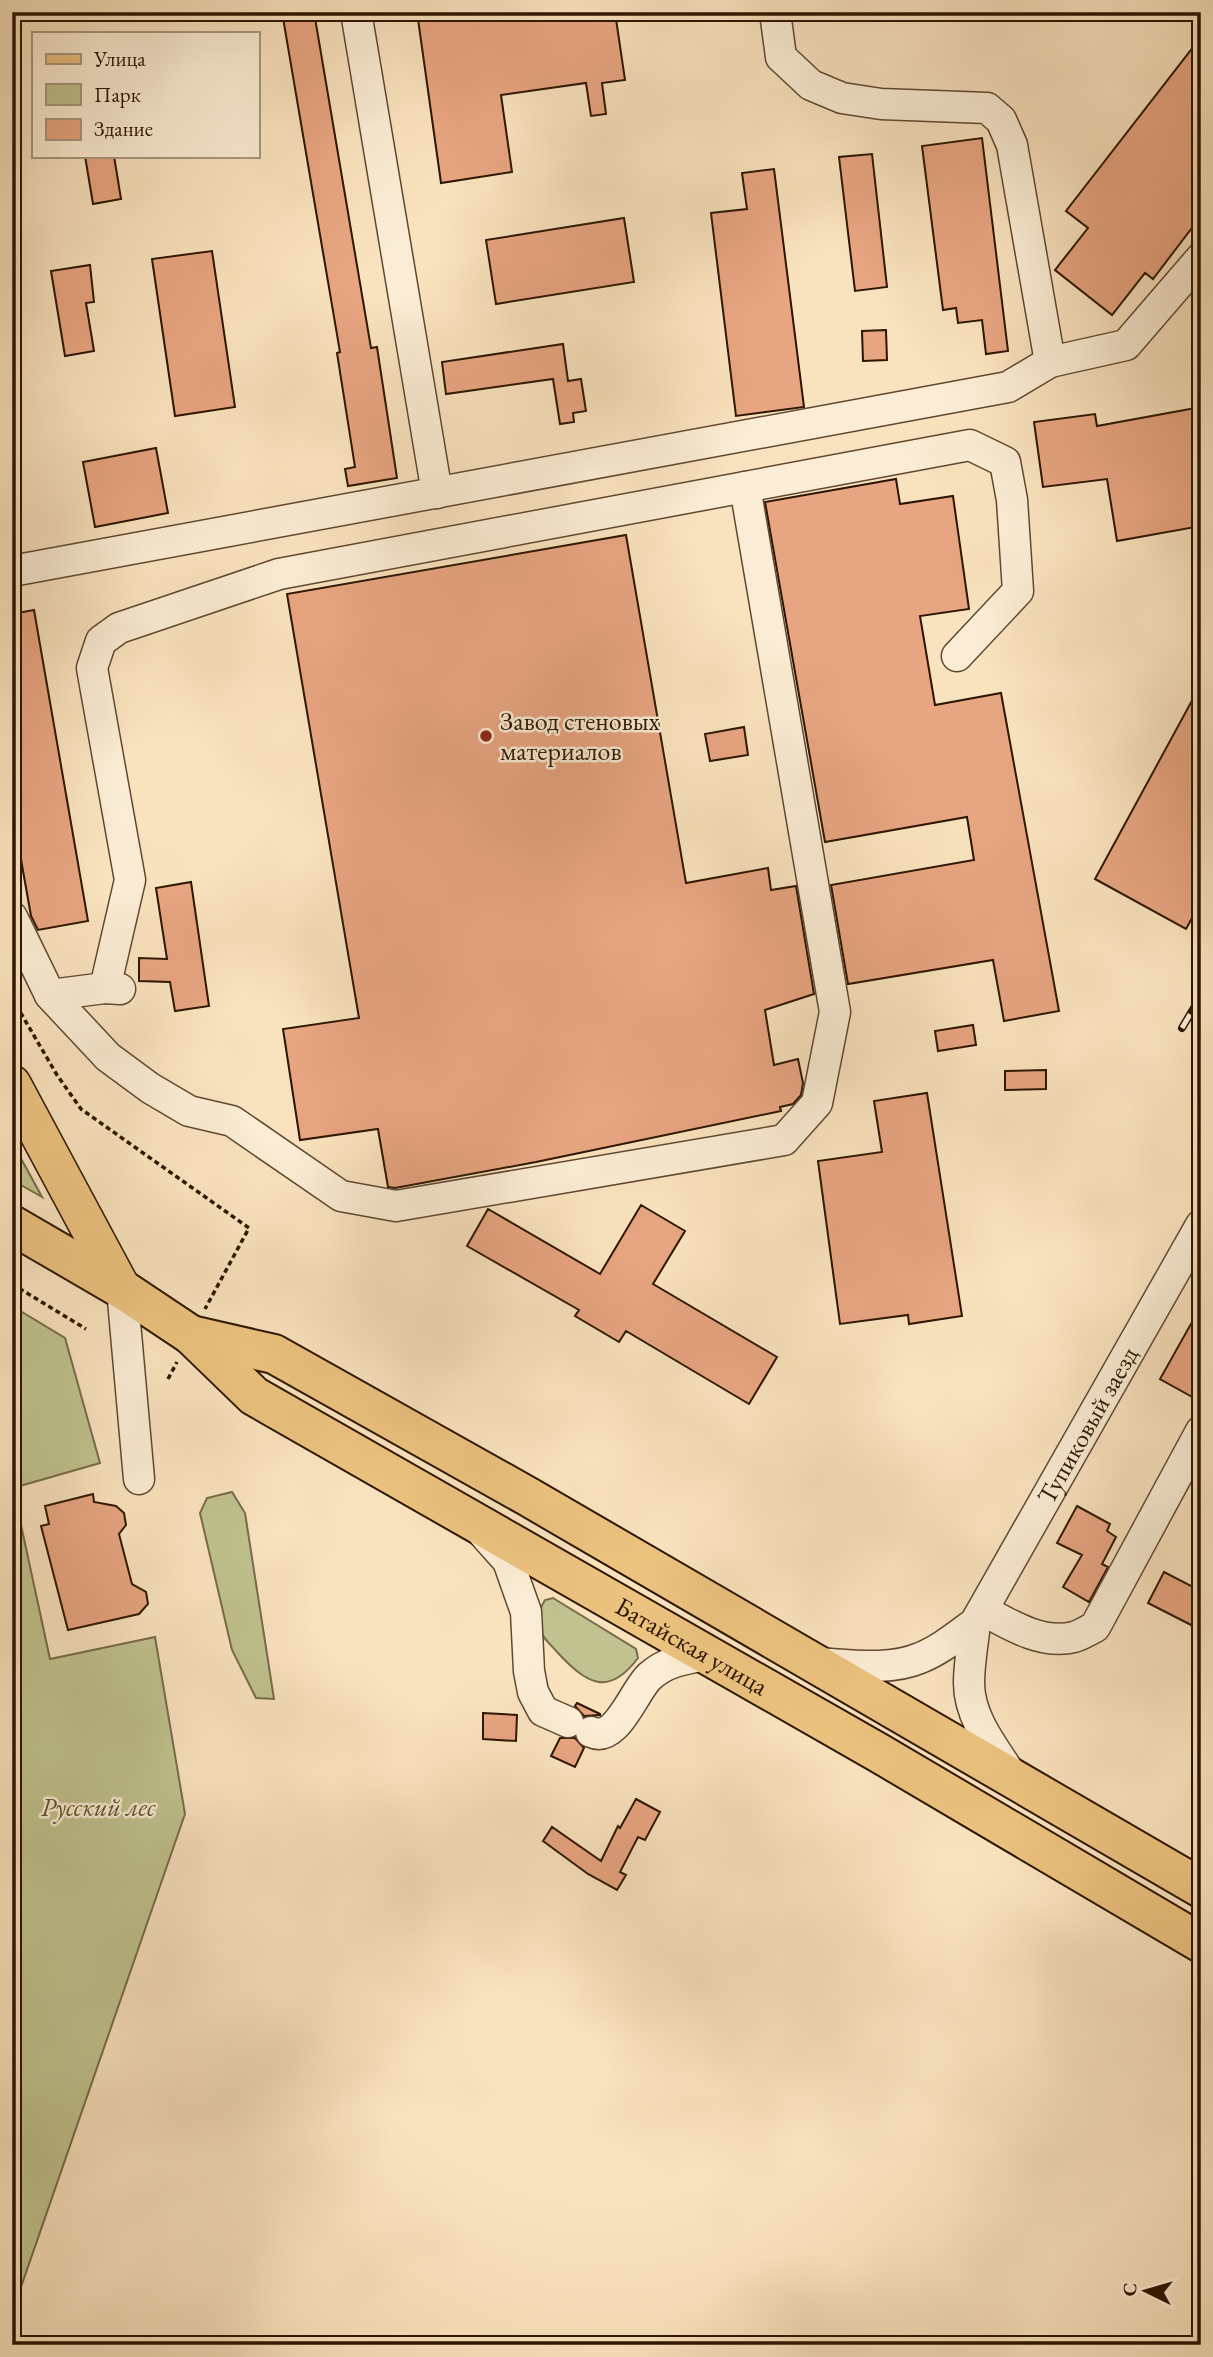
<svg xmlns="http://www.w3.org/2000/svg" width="1213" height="2357" viewBox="0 0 1213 2357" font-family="'EB Garamond',serif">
  <rect width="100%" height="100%" fill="#f9e3be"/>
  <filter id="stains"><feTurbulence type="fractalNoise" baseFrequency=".00286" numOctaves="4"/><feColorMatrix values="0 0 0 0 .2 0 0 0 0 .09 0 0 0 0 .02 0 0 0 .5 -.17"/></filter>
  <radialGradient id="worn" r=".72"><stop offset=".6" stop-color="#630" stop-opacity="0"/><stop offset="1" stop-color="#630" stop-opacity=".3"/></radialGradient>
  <path fill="#c0c38f" stroke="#766c48" stroke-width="2" d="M12,1142l30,55 -30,-17z
    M12,1306l53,32 35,125 -87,25 37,171 105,-22 30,177 -173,499z
    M232,1492l13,21 29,186 -18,-1 -24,-48 -32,-137 7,-15z
    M553,1598l83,51 2,9c-30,40 -52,25 -80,-5 -7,-8 -17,-16 -19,-26 -2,-10 1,-19 6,-27z"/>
  <path fill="#e8a581" stroke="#2c1500" stroke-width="2" d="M282,12h32l57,336 6,-1 20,131 -49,8 -3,-17 10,-2 -18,-114 3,-1z
    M417,12h198l10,68 -23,3 4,31 -15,2 -5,-33 -85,12 11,77 -71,11z
    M1201,37v179l-48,63 -8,-6 -33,42 -57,-45 33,-42 -22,-17z
    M982,138l26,213 -22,3 -4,-34 -24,3 -2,-15 -13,2 -21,-164z
    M872,154l15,133 -32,4 -16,-134z
    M85,156h29l7,43 -28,5z
    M774,169l30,238 -68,9 -25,-203 36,-4 -5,-36z
    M624,218l10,64 -138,22 -10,-64z
    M212,251l23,156 -60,9 -23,-157z
    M90,265l4,37 -8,1 8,48 -29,5 -14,-85z
    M886,330l1,30 -24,1 -1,-30z
    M563,344l5,37 13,-2 5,32 -13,2 1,9 -14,2 -7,-45 -107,15 -4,-32z
    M1201,407v119l-84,15 -10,-62 -64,8 -9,-65 61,-8 2,12z
    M156,448l12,65 -73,14 -12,-65z
    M896,479l4,25 53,-8 16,113 -49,7 15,89 66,-12 58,318 -55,10 -11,-61 -145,24 -17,-99 143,-25 -7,-43 -142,25 -60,-340z
    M626,535l60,348 82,-15 3,22 25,-4 18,108 -49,16 9,55 24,-6 5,24 -2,12 -8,9 -13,3 1,4 -245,51 -141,26 -7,-1 -10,-58 -78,11 -17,-111 76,-11 -72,-424z
    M34,610l54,311 -50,9 -7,-14 -17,-96 -2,1v-207z
    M1201,684v218l-15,27 -91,-50z
    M744,727l4,28 -38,6 -5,-27z
    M191,882l18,124 -34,5 -5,-29 -31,-1v-23l28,1 -11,-71z
    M973,1025l3,20 -38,6 -3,-20z
    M1046,1070v19l-41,1v-19z
    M927,1093l35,223 -53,8 -1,-9 -68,9 -22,-163 64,-9 -8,-51z
    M641,1205l44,26 -32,53 124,73 -28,47 -123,-73 -7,11 -44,-26 4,-6 -112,-64 21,-37 112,65z
    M1201,1306v79l-7,13 -34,-19z
    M93,1494l1,8 22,4 8,7 2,12 -7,9 13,50 14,8 2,12 -9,10 -71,16 -27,-104 8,-2 -4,-18z
    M1077,1506l33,18 -3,7 9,6 -14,27 6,3 -19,35 -26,-15 19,-32 -25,-12z
    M1164,1572l37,19v39l-53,-27z
    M577,1703l23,11v1l-16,1 -9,-10z
    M483,1713l34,2 -1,26 -33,-2z
    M560,1738h15l9,10 -9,19 -24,-11z
    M636,1799l24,13 -15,28 -7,-3 -18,35 6,3 -9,15 -29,-16 -45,-33 9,-14 49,34 17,-35 2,2z"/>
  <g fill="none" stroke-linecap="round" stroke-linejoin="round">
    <g stroke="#5f4830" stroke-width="33">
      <g id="minor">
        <path d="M356,12l81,481"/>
        <path d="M1050,362l76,-17 75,-87"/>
        <path d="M12,571l996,-184 42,-25 -38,-217 -11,-25 -14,-12 -106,-4 -39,-6 -31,-13 -30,-28 -6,-45"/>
        <path d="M12,917l38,78 55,-7 15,1"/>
        <path d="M105,988l25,-108 -38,-212 9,-27 18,-13 160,-54 691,-129 35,17 7,38 6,91 -61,65"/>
        <path d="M50,995l58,62 42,31 39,23 43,10 109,75 55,10 388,-66 33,-37 18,-91 -90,-525"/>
        <path d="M122,1289l17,190"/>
        <path d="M483,1533l25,28 18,51 3,59 4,21 10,19 25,11"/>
        <path d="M983,1610c27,15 59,35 91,27 7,-2 15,-7 21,-10l106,-196"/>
        <path d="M975,1623c-2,20 -6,40 -6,60 0,35 25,65 43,93"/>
        <path id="s1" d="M817,1663c33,2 73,8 103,-5 20,-8 37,-22 55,-35l226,-398"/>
        <path d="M591,1732c26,12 43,-42 59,-56 17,-15 35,-17 56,-21"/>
      </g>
    </g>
    <g stroke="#2c1500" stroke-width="40">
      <path id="major" d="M12,1084l110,205"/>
    </g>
    <g stroke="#2c1500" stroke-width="42">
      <g id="highway">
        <path id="s2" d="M12,1225l110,64 69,46 63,61 625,357 322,190"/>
        <path d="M191,1335l83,19 253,142 674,392"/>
      </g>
    </g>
    <path stroke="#2c1500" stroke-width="3.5" stroke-dasharray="5 3.5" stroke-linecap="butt" d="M12,998l45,77 24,34 168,119 -44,81
      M12,1284l74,45
      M168,1379l9,-17"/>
    <use href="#minor" stroke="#fbedd5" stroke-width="30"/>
    <use href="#major" stroke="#ecc27f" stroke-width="37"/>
    <use href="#highway" stroke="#ecc27f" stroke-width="38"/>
    <g stroke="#2c1500" stroke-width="8">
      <path id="rail" d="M1182,1028l19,-32"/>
    </g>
    <use href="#rail" stroke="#fbedd5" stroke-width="5" stroke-dasharray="16" stroke-linecap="butt"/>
  </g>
  <circle fill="#8f2418" stroke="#fbedd5" stroke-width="2.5" cx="486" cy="736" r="7"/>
  <g text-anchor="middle" stroke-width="5" stroke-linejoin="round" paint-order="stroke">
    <g font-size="26" fill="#2c1500" stroke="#fbedd5" text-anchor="start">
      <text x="500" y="730">Завод стеновых<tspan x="500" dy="30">материалов</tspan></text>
    </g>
    <g font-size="26" fill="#2c1500" stroke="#fbedd5">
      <text dy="9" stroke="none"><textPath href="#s1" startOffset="397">Тупиковый заезд</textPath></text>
      <text dy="9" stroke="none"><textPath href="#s2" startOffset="802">Батайская улица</textPath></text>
    </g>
    <g font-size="26" font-style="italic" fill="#605232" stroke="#fbedd5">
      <text x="98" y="1816">Русский лес</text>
    </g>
  </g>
  <rect width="1213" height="2357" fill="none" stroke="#f9e3be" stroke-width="42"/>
  <rect x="14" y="14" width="1185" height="2329" fill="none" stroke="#2c1500" stroke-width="3.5"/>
  <rect x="21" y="21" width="1171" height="2315" fill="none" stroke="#2c1500" stroke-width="2"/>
  <rect x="32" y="32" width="228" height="126" fill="#fbedd5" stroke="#a89780" stroke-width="2"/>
  <rect x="46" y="54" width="35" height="10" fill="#ecc27f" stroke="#a89780" stroke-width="2"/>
  <text x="94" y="66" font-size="21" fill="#2c1500">Улица</text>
  <rect x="46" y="84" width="35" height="21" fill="#c0c38f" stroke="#a89780" stroke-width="2"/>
  <text x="94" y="102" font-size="21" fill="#2c1500">Парк</text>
  <rect x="46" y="119" width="35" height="21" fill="#e8a581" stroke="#a89780" stroke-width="2"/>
  <text x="94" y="136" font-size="21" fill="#2c1500">Здание</text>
  <g transform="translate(1146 2291) rotate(275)" stroke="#fbedd5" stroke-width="5" paint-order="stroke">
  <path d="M0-5L12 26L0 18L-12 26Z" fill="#2c1500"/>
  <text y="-10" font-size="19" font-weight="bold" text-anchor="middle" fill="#2c1500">С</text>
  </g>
  <rect width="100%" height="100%" filter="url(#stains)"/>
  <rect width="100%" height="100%" fill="url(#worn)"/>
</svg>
